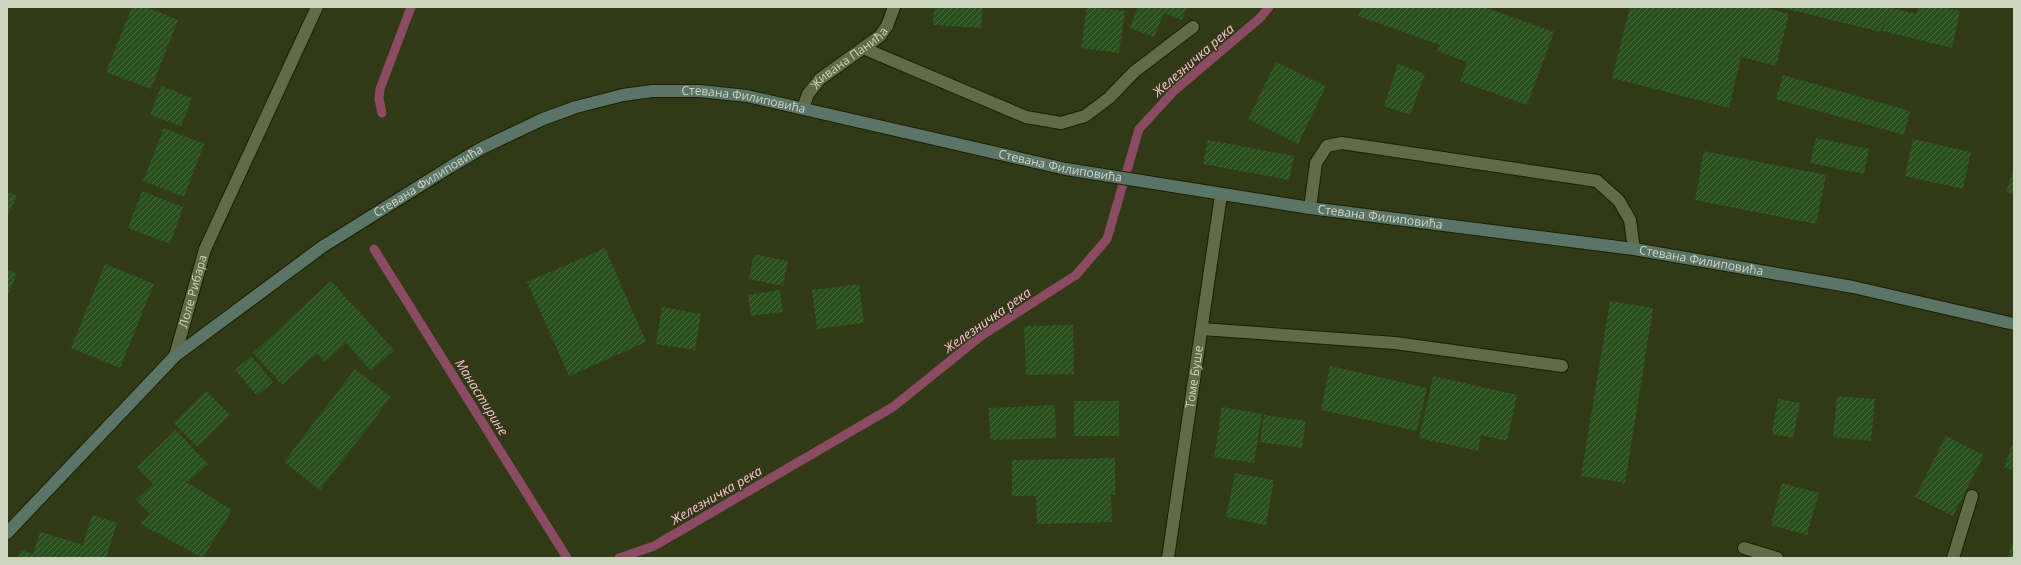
<svg xmlns="http://www.w3.org/2000/svg" width="2021" height="565" viewBox="0 0 2021 565" font-family="'Open Sans',sans-serif">
  <defs>
    <pattern id="building-hatch" width="6" height="6" patternUnits="userSpaceOnUse"><rect width="6" height="6" fill="#2a501d"/><path d="M-1 1l2-2M0 6l6-6M5 7l2-2" fill="none" stroke="#48683c"/></pattern>
  </defs>
  <rect width="100%" height="100%" fill="#323917"/>
  <g fill="none" stroke-linecap="round" stroke-linejoin="round">
    <path stroke="#8b4b62" stroke-width="9" d="M382,113l-3,-14 1,-10 31,-82
      M374,249l193,309
      M619,558l35,-12 239,-139 88,-71 95,-61 31,-36 32,-110 36,-39 85,-72 9,-11"/>
  </g>
  <path fill="url(#building-hatch)" d="M132,7h14l32,13 -27,69 -45,-17z
    M934,7h49l-2,21 -48,-3z
    M1087,7l38,4 -6,42 -38,-5z
    M1138,7h49l-5,13 -18,-7 -10,24 -24,-9z
    M1361,7h91l-4,14 5,-14h31l70,25 -27,73 -67,-24 7,-19 -30,-11 3,-6 -82,-29z
    M1630,7h132l27,7 -13,52 -35,-9 -12,51 -117,-30z
    M1779,7h109l-7,25z
    M1888,7l28,7 2,-7h24l18,4 -8,37 -70,-17z
    M1276,62l50,24 -28,58 -50,-25z
    M1398,64l27,10 -15,41 -26,-9z
    M1783,75l127,36 -6,24 -128,-36z
    M161,86l31,12 -11,28 -31,-11z
    M164,128l40,16 -20,53 -41,-16z
    M1816,138l53,11 -5,25 -54,-11z
    M1913,139l58,13 -8,37 -58,-13z
    M1208,140l86,16 -5,24 -86,-16z
    M1704,151l122,24 -10,49 -121,-24z
    M2014,167v28l-8,-3z
    M142,191l41,16 -13,37 -42,-16z
    M7,192l10,4 -10,21z
    M605,248l41,94 -77,34 -42,-94z
    M754,254l34,7 -5,25 -34,-7z
    M105,264l49,20 -34,84 -49,-20z
    M7,269l10,5 -10,22z
    M331,281l63,69 -23,21 -25,-28 -21,19 -8,-9 -35,32 -29,-32z
    M859,284l5,39 -47,6 -5,-39z
    M780,290l3,22 -32,4 -3,-21z
    M1610,301l43,7 -28,175 -44,-7z
    M662,307l39,7 -6,36 -39,-6z
    M1073,325l1,49 -48,1 -2,-49z
    M251,356l22,26 -16,14 -22,-26z
    M1330,366l97,22 -10,43 -96,-21z
    M355,369l36,28 -71,93 -36,-28z
    M1433,376l84,19 -10,46 -26,-6 -3,16 -59,-13z
    M206,391l24,24 -33,32 -23,-24z
    M1837,396l38,3 -4,42 -38,-4z
    M1778,399l22,4 -7,35 -21,-4z
    M1074,401h45v35h-45z
    M1055,405l1,33 -66,2 -1,-32z
    M1222,407l40,7 -8,49 -40,-6z
    M1264,415l42,6 -4,27 -42,-6z
    M176,430l32,34 -20,18 -2,-2 -1,1 47,29 -29,48 -63,-34 10,-10 -14,-14 17,-16 -16,-17z
    M1946,436l38,19 -31,61 -38,-19z
    M2014,440v31l-10,-4z
    M1115,458v37h-4l1,27 -75,2 -1,-28h-24v-36z
    M1235,473l39,7 -8,45 -40,-8z
    M1782,483l37,10 -12,42 -36,-10z
    M92,515l25,8 -11,35h-88l2,-8 13,4 7,-22 43,13z
    M2014,541v17h-7z"/>
  <g fill="none" stroke-linecap="round" stroke-linejoin="round">
    <g stroke="#1a2000" stroke-width="14">
      <path id="service" d="M863,48l163,69 35,6 24,-7 24,-18 25,-26 59,-45
        M1310,208l6,-45 11,-17 15,-3 255,38 22,20 11,19 4,29
        M1202,329l193,14 167,23
        M1953,558l19,-62"/>
    </g>
    <g stroke="#1a2000" stroke-width="14">
      <g id="minor">
        <path id="s1" d="M803,108l5,-14 12,-15 60,-43 7,-10 7,-19"/>
        <path d="M1744,548l33,10"/>
        <path id="s2" d="M1168,558l53,-363"/>
      </g>
    </g>
    <g stroke="#1a2000" stroke-width="14">
      <g id="tertiary">
        <path id="s3" d="M175,356l30,-107 112,-242"/>
      </g>
    </g>
    <g stroke="#1a2000" stroke-width="14">
      <g id="secondary">
        <path id="s4" d="M7,533l168,-177 147,-109 128,-80 32,-19 61,-29 33,-12 47,-12 29,-4h48l47,5 319,73 244,39 324,41 219,38 161,37"/>
      </g>
    </g>
    <use href="#service" stroke="#626a47" stroke-width="12"/>
    <use href="#minor" stroke="#626a47" stroke-width="12"/>
    <use href="#tertiary" stroke="#626a47" stroke-width="12"/>
    <use href="#secondary" stroke="#5a7468" stroke-width="12"/>
  </g>
  <g text-anchor="middle" stroke-width="3" stroke-linejoin="round" paint-order="stroke">
    <g font-size="12" fill="#cfd4c1" stroke="#323917">
      <text dy="4" stroke="none"><textPath href="#s1" startOffset="70">Живана Панића</textPath></text>
      <text dy="4" stroke="none"><textPath href="#s4" startOffset="888">Стевана Филиповића</textPath></text>
      <text dy="4" stroke="none"><textPath href="#s4" startOffset="1212">Стевана Филиповића</textPath></text>
      <text dy="4" stroke="none"><textPath href="#s4" startOffset="552">Стевана Филиповића</textPath></text>
      <text dy="4" stroke="none"><textPath href="#s4" startOffset="1536">Стевана Филиповића</textPath></text>
      <text dy="4" stroke="none"><textPath href="#s4" startOffset="1860">Стевана Филиповића</textPath></text>
      <text dy="4" stroke="none"><textPath href="#s3" startOffset="67">Лоле Рибара</textPath></text>
      <text dy="4" stroke="none"><textPath href="#s2" startOffset="183">Томе Буше</textPath></text>
    </g>
    <g font-size="13" font-style="italic" fill="#fcc0d3" stroke="#323917">
      <text transform="translate(1193 60) rotate(-41)" y="5">Железничка река</text>
      <text transform="translate(987 320) rotate(-35)" y="5">Железничка река</text>
      <text transform="translate(482 397) rotate(58)" y="5">Манастирине</text>
      <text transform="translate(716 495) rotate(-30)" y="5">Железничка река</text>
    </g>
  </g>
  <rect width="2021" height="565" fill="none" stroke="#cfd4c1" stroke-width="16"/>
</svg>
